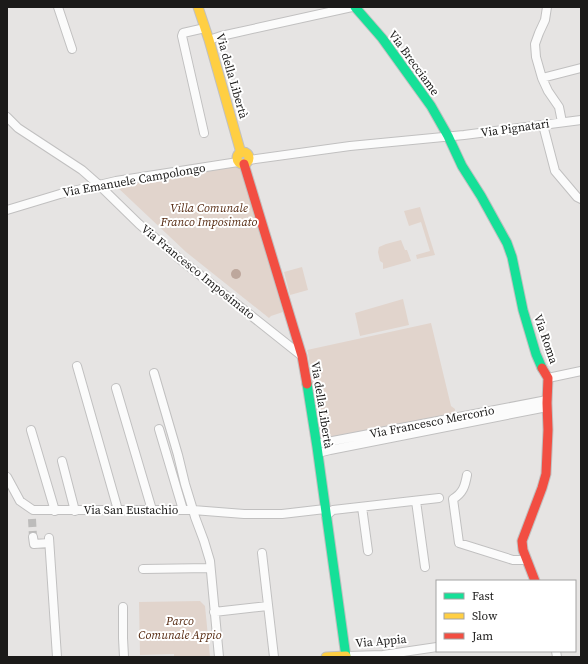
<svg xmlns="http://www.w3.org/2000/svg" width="588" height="664" viewBox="0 0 588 664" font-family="'Source Serif 4',serif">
  <rect width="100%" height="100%" fill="#e6e4e3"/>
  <path fill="#e1d4cc" d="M240,166l43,146 -12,4 -2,2 -83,-66 -70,-66z
    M420,207l15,48 -18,4 -1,-4 14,-4 -9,-29 -12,4 -5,-15z
    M401,240l4,10h2l4,11 -28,8v-6l-3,-2 -2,-9 1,-5 7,-3z
    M302,267l6,23 -18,5 -6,-23z
    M403,299l6,26 -49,11 -5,-23z
    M431,323l20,83 4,3v6l-120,24 -16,-10 -11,-76 -1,-3z
    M200,601l5,5 5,51h-36v-3l-34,1 -1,-53z"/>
  <path fill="#bda79c" d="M231 274a5 5 0 1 1 10 0a5 5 0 1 1-10 0Z"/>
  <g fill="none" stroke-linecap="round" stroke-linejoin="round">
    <path stroke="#bdbcbb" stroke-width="8" stroke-dasharray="8 4" stroke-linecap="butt" d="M32,519l1,18"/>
    <g stroke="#c1c0c0" stroke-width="10">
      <path id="street" d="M58,7l14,42
        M547,7l-2,13 -6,13 -4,11 1,13 6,21 6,13 11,16 3,15
        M209,40l12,-4 131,-29
        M542,78l39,-10
        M7,117l11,11 64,42 17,15 40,39 37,32 126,100
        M543,125l12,46 22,26 4,2
        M204,133l-22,-97 1,-3 22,-5
        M249,160l101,-14 114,-11 117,-15
        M7,210l53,-16 56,-13 122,-19
        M77,366l41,144
        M154,373l24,82 7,29 8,26 2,7 9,24 6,20 9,96
        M548,378l33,-7
        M116,388l36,122
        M159,429l24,81
        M31,430l24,81
        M317,444l230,-44
        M318,453l12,-3 217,-43
        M62,461l13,50
        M467,475c-2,11 -4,18 -14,24l6,44 54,17h14
        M7,477l13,24 13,9h160l51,4h38l43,-5
        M416,501l9,66
        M362,507l6,44
        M326,516l7,-6 106,-12
        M33,537l1,7 15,-1
        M49,538l8,119
        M262,553l12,104
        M143,569l67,-1
        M123,607v31l1,19
        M214,612l54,-6
        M556,651l1,6
        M346,656l37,-1 54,-8"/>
    </g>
    <g stroke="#c1c0c0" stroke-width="11">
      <path id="fast" d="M355,7l27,31 49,68 17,30 14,30 19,30 26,47 5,14 11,53 13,44 6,14
        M307,384l10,63 29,210"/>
    </g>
    <g stroke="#c1c0c0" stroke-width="11">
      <path id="slow" d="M198,7l11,33 32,113
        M237 158a6 6 0 1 1 12 0a6 6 0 1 1-12 0Z
        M326,657l20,-1"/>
    </g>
    <g stroke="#c1c0c0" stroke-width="11">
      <path id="jam" d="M244,164l58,192 5,28
        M535,581l-12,-31 -1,-9 20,-53 4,-14 2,-44 -1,-27 1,-25 -6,-10"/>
    </g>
    <use href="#street" stroke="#fbfbfb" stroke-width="8"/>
    <use href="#fast" stroke="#16e098" stroke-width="9"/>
    <use href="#slow" stroke="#ffcf43" stroke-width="9"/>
    <use href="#jam" stroke="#f24e42" stroke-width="9"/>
  </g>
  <g text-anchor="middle" stroke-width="4" stroke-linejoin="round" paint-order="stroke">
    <g font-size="12" fill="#1b1a19" stroke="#fff">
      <text transform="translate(414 63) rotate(54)" y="4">Via Brecciame</text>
      <text transform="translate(232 76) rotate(74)" y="4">Via della Libertà</text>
      <text transform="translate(515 128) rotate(-8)" y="4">Via Pignatari</text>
      <text transform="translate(134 180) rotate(-10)" y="4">Via Emanuele Campolongo</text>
      <text transform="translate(198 272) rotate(39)" y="4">Via Francesco Imposimato</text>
      <text transform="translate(546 339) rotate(71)" y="4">Via Roma</text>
      <text transform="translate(322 405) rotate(81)" y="4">Via della Libertà</text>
      <text transform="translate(432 422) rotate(-11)" y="4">Via Francesco Mercorio</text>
      <text x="131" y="514">Via San Eustachio</text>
      <text transform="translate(381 641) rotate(-5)" y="4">Via Appia</text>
    </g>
    <g font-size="12" font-style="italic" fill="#562a11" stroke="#fff">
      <text x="209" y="212">Villa Comunale<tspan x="209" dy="14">Franco Imposimato</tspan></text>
      <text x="180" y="625">Parco<tspan x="180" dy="14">Comunale Appio</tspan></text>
    </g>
  </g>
  <rect width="588" height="664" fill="none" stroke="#1b1a19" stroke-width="16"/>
  <rect x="436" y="580" width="140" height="72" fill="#ffffff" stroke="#a4a3a3"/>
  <rect x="444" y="593" width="20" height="6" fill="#16e098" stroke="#a4a3a3"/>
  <text x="472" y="600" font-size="12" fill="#1b1a19">Fast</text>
  <rect x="444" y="613" width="20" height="6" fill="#ffcf43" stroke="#a4a3a3"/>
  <text x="472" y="620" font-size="12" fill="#1b1a19">Slow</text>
  <rect x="444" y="633" width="20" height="6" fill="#f24e42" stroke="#a4a3a3"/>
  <text x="472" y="640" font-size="12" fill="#1b1a19">Jam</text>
</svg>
